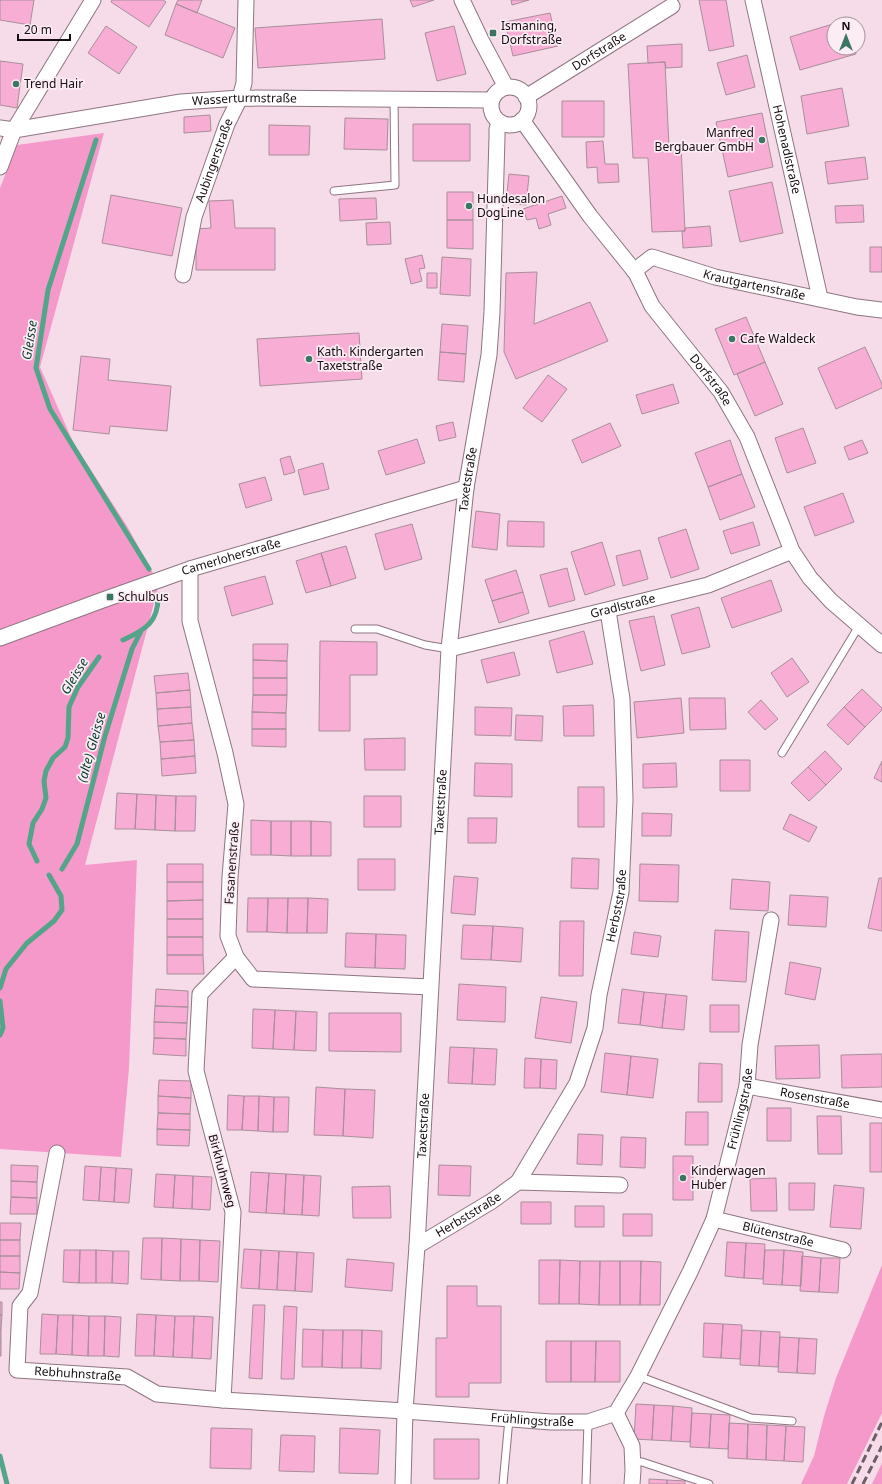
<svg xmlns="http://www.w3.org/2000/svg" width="882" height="1484" viewBox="0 0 882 1484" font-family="'Noto Sans',sans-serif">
  <rect width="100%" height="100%" fill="#f6dbe8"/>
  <path fill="#f599ca" d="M104,133l-64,234 34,77 53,82 32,58 -74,281 52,-5 -8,208 -8,89 -121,-8v-961l17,-43z
    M882,1265v148l-35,71h-46l13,-28 10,-40 12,-38z
    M882,1463v21h-10z"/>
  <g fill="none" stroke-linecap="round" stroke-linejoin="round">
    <path stroke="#53a489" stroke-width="5" d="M96,140l-48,150 -12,78 14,41 99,160
      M123,640c22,-10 36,-18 35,-45
      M37,861l-8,-17 4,-21 9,-14 4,-11 -2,-17 2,-10 7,-13 12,-11 3,-9 1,-31 9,-20 21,-30
      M62,869l15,-25 28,-108 27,-87 9,-18
      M0,988l6,-19 21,-26 27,-22 8,-11 -1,-14 -12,-21
      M0,1001l3,27 -3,7
      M0,1456l7,28"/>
  </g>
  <path fill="#f8add4" stroke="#a88f9b" d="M0,0h34l-4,25 -30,-5z
    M112,0h51l3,2 -17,25 -38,-25z
    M178,0h24l-5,13 -21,-9z
    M410,0h24l-21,7z
    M511,0h18l-17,5z
    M699,0h27l8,46 -25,5z
    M176,4l59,24 -12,30 -58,-23z
    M550,13l8,33 -45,10 -8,-34z
    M382,19l3,40 -127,9 -3,-40z
    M846,20l1,4h-13v24h21l1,6 -56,16 -10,-33z
    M106,26l31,21 -18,27 -31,-21z
    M454,26l12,48 -29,7 -12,-48z
    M682,44v23l-16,1 -1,-6 -17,1 -1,-17z
    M747,55l8,32 -29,8 -9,-32z
    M0,61l23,3 -6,44 -17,-3z
    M665,62l4,84 12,-1 4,86 -33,1 -4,-74h-15l-5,-94z
    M842,88l7,38 -42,8 -6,-38z
    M562,101h42v36h-42z
    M762,113l11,54 -45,10 -12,-55z
    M210,115l1,16 -27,2v-16z
    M345,118l43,1 -1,31 -43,-1z
    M413,124h57v37h-57z
    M269,125l41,1 -1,29h-40z
    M603,141l2,23h13l1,18 -21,1 -1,-16 -10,1 -1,-26z
    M865,157l3,22 -40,5 -3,-22z
    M509,174l20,2 -3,29 -20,-2z
    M772,182l11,51 -43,9 -11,-51z
    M447,192h26v28h-26z
    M111,195l71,13 -10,48 -70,-13z
    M562,196l4,12 -18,6 3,11 -12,4 -3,-11 -9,2 -4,-11z
    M376,198l1,21 -37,2 -1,-22z
    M233,200l2,28h40v42h-79v-41l15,-1 -2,-27z
    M863,205l1,17 -28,1 -1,-17z
    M447,220h26v29l-26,-1z
    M390,222l1,22 -24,1 -1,-22z
    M710,226l2,20 -29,2 -1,-17h3v-3z
    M870,247h12v25h-12z
    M422,255l3,13 -6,1 3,12 -11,3 -6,-25z
    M442,257l29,2 -1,37 -30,-2z
    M537,272l-3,52 56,-22 18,39 -92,38 -12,-27 2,-79z
    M427,273h10v15h-10z
    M746,317l19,45 -31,13 -19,-46z
    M442,324l26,2 -2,28 -26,-2z
    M359,333l3,46 -102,7 -3,-47z
    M865,347l17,37v4l-46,21 -18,-41z
    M440,352l26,2 -2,28 -26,-2z
    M81,356l29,3 -2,21 63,6 -4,45 -57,-5 -1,8 -36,-4z
    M765,362l18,42 -28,12 -18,-42z
    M548,375l19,14 -25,33 -19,-14z
    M673,384l6,19 -37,11 -6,-19z
    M453,422l3,15 -17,4 -3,-15z
    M610,423l11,23 -39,17 -10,-23z
    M803,428l13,35 -29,10 -12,-35z
    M417,439l8,24 -39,12 -8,-24z
    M730,440l12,34 -34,13 -13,-34z
    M862,440l6,13 -19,7 -5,-13z
    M290,456l5,16 -11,3 -4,-16z
    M323,463l6,26 -25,6 -6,-25z
    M742,474l13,33 -35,13 -12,-33z
    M265,477l7,23 -26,8 -7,-24z
    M843,493l11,29 -39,14 -11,-29z
    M476,511l24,3 -3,36 -25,-3z
    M508,521l36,1v25l-37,-1z
    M753,522l7,23 -29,9 -8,-23z
    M412,524l10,35 -37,11 -10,-36z
    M686,529l13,40 -28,9 -13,-40z
    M602,542l13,43 -30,10 -14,-43z
    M346,546l10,32 -25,8 -10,-33z
    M640,550l8,29 -25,7 -7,-30z
    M321,553l10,33 -25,7 -10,-32z
    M567,568l8,32 -26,7 -9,-32z
    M516,570l7,22 -31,9 -7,-21z
    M265,576l8,28 -41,12 -8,-29z
    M771,580l11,31 -50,17 -11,-30z
    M523,592l6,21 -30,10 -7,-22z
    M699,607l11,40 -28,7 -11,-39z
    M654,616l11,49 -24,6 -12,-50z
    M584,631l9,33 -36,9 -8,-32z
    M320,641l57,1v33h-27v56h-31z
    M253,644h35l-1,17 -34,-1z
    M514,652l6,23 -33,8 -6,-23z
    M792,658l17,24 -22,15 -16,-24z
    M253,660l34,1v17h-34z
    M188,673l2,17 -34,3 -2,-17z
    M253,678h34v17h-34z
    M862,689l20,19v2l-17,17 -21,-20z
    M190,690l1,17 -34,2 -1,-16z
    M253,695h34l-1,18 -34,-1z
    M681,698l3,35 -47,5 -3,-36z
    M689,698h36l1,31 -36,1z
    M761,700l17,19 -13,11 -17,-18z
    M593,705l1,31h-30l-1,-30z
    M191,707l1,16 -34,3 -1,-17z
    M475,707l37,1 -1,28 -36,-1z
    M844,707l21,20 -17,18 -21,-20z
    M252,712l34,1v16h-34z
    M516,715l27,1 -1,25 -27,-1z
    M192,723l2,17 -34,2 -2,-16z
    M252,729h34v18l-34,-1z
    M405,738v32h-40l-1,-31z
    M194,740l1,16 -34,3 -1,-17z
    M825,751l17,18 -16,16 -18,-18z
    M195,756l1,17 -34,3 -1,-17z
    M720,760h30v31h-30z
    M882,761v21l-8,-4z
    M475,763l37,1v33l-38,-1z
    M676,763l1,24 -34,1v-24z
    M808,767l18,18 -17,16 -18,-18z
    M578,787h26v40h-26z
    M117,793l20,1 -2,35h-20z
    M137,794l19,1 -1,35 -20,-1z
    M156,795l20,1 -1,35 -20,-1z
    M176,796h20l-1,35h-20z
    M364,796h37v31h-37z
    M642,813l30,1 -1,22h-29z
    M790,814l27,13 -8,15 -26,-13z
    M468,818h29l-1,25h-28z
    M251,820l20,1v34h-20z
    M271,821h20v35l-20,-1z
    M291,821h20v35h-20z
    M311,821l20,1v34h-20z
    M572,858l27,1 -1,30 -27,-1z
    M358,859h37v31h-37z
    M167,864h36v18h-36z
    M640,864l39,1 -1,37 -39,-1z
    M454,876l24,2 -3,37 -24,-2z
    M879,878h3v53l-14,-3z
    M732,879l38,3 -2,29 -38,-2z
    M167,882h36v18l-36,1z
    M790,895l38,2 -2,30 -38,-2z
    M248,898h20l-1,34h-20z
    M268,898h20l-1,35 -20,-1z
    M288,898h20l-1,35h-20z
    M308,898l20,1 -1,34h-20z
    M203,900v19h-36v-18z
    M167,919h36v18h-36z
    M560,921h24l-1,55h-24z
    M463,925l30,1 -2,34 -30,-1z
    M493,926l30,2 -2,34 -30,-2z
    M715,930l34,2 -3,50 -34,-2z
    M634,932l27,4 -3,21 -27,-3z
    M346,933l30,1 -1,34 -30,-1z
    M376,934l30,1 -1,34 -30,-1z
    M167,937h36v18h-36z
    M167,955h36l1,19h-37z
    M790,962l31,6 -6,32 -30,-6z
    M459,984l47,3 -1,35 -48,-2z
    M156,989l32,2v16l-33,-1z
    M622,989l22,3 -4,33 -22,-2z
    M644,992l22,2 -4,34 -22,-3z
    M666,994l21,2 -3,34 -22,-2z
    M541,997l36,5 -6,41 -36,-5z
    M710,1005h29v27h-29z
    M155,1006l33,1 -1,16 -33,-1z
    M253,1009l22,1 -2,39 -21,-1z
    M275,1010l21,1 -2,39 -21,-1z
    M296,1011l21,1 -1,39 -22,-1z
    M329,1013h72v39l-72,-1z
    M154,1022l33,1 -1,16 -32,-1z
    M154,1038l32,1v17l-33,-2z
    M819,1045l1,33 -44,1 -1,-33z
    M450,1047l24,1 -2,36 -24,-1z
    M474,1048l23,1 -2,36 -23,-1z
    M605,1053l26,3 -4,39 -26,-3z
    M882,1054v33l-40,1 -1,-33z
    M631,1056l27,3 -5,39 -26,-3z
    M525,1058l16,1 -1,29h-16z
    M541,1059l16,1 -1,29 -16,-1z
    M699,1063l23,1v38h-24z
    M159,1080l32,1v17l-33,-2z
    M316,1087l29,2 -2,47 -29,-1z
    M345,1089l30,1 -2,48 -30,-2z
    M228,1095l16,1 -2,34h-15z
    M158,1096l33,2 -1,16 -32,-1z
    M244,1096h15l-1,35 -16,-1z
    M259,1096l15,1 -1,35 -15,-1z
    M274,1097h15l-1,35h-15z
    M767,1108h24v33h-24z
    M686,1112h22v33h-23z
    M158,1113l32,1v16l-33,-1z
    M817,1116h24l1,38h-24z
    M870,1123h12v49h-12z
    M157,1129l33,1 -1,16 -32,-1z
    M578,1134l25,1 -1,30 -25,-1z
    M621,1137l25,1 -1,30 -25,-1z
    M673,1156h20v44h-20z
    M11,1165l27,1 -1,16 -26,-1z
    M439,1165l32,1 -1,30 -32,-1z
    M85,1166l16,1 -2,34 -16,-1z
    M101,1167l15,1 -2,34 -15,-1z
    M116,1168l16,1 -3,34 -15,-1z
    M251,1172l18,1 -3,40 -17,-1z
    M269,1173l17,1 -2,40 -18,-1z
    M156,1174l19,1 -2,33 -19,-1z
    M286,1174l18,1 -2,40 -18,-1z
    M175,1175l18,1 -1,33 -19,-1z
    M304,1175l17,1 -2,40 -17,-1z
    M193,1176l19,1 -2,33 -18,-1z
    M776,1178l1,33h-26l-1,-32z
    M11,1181l26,1v16l-26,-1z
    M789,1183h26l-1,27h-25z
    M834,1185l30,3 -3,41 -31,-2z
    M390,1186l1,32h-38l-1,-31z
    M11,1197l26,1v16h-27z
    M521,1202h30v22h-30z
    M575,1206h29v21h-29z
    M623,1214h29v22h-29z
    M0,1223h21l-1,17h-20z
    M143,1238h19l-1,42 -20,-1z
    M162,1238l19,1 -1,42 -19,-1z
    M181,1239l19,1 -1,41h-19z
    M0,1240h20v16h-20z
    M200,1240l20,1 -2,41 -19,-1z
    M727,1242l19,1 -2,35 -19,-2z
    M746,1243l19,1 -2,35 -19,-1z
    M244,1249l17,1 -2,39 -18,-1z
    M64,1250h16l-1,33 -16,-1z
    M80,1250h16v33h-17z
    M96,1250l17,1 -1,32h-16z
    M261,1250l18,1 -2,39 -18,-1z
    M765,1250h19l-2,35 -19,-1z
    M784,1250l19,2 -2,34 -19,-1z
    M113,1251h16l-1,33 -16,-1z
    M279,1251l18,1 -2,39 -18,-1z
    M297,1252l17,1 -2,39 -17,-1z
    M0,1256h20v17l-20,-1z
    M802,1256l19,2 -2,34 -19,-1z
    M821,1258h19l-2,35 -19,-1z
    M347,1259l47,4 -2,28 -47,-4z
    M539,1260h21l-1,44h-20z
    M560,1260l20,1 -1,43h-20z
    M580,1261h20l-1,44 -20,-1z
    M600,1261h20v44h-21z
    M620,1261h21l-1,44h-20z
    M641,1261l20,1 -1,43h-20z
    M0,1272l20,1 -1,16h-19z
    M447,1286h30v20h24v77h-32v14h-33v-59h11z
    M0,1302h2v13h-2z
    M253,1305h12l-3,74 -13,-1z
    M284,1306l13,1 -3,72h-13z
    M42,1314l16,1 -2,39h-16z
    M137,1314l19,1 -2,41h-19z
    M0,1315h2l-1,14h-1z
    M58,1315h15l-1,40 -16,-1z
    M73,1315l16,1 -1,40 -16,-1z
    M156,1315l19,1 -2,41 -19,-1z
    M89,1316h16l-1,40h-16z
    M105,1316l16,1 -2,40 -15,-1z
    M175,1316h19l-2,42 -19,-1z
    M194,1316l19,1 -2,42 -19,-1z
    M704,1323l19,1 -2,34 -18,-1z
    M723,1324l19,1 -2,34 -19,-1z
    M0,1329h1v13h-1z
    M303,1329l20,1 -1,37h-20z
    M323,1330h20l-1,38 -20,-1z
    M343,1330h19l-1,38h-19z
    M362,1330l20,1 -1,38 -20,-1z
    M742,1330l19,1 -2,35 -19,-1z
    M761,1331l19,1 -2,35 -19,-1z
    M780,1337l19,1 -2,35 -19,-1z
    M799,1338l18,1 -2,35 -18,-1z
    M546,1341h25v41h-25z
    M571,1341h25l-1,41h-24z
    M596,1341h24v41h-25z
    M0,1342h1v14h-1z
    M636,1404l18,1 -2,35 -18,-1z
    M654,1405l19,1 -2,35 -19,-1z
    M673,1406l19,2 -2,34 -19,-1z
    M692,1413l19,1 -2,34 -19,-1z
    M711,1414l19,1 -2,34 -19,-1z
    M729,1423l19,1 -1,35 -19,-1z
    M748,1424l19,1 -1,35 -19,-1z
    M767,1425l19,1 -2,35 -18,-1z
    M786,1426l19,1 -2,35 -19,-1z
    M211,1428l41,1 -1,40 -41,-1z
    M340,1428l40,2 -2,44 -39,-1z
    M281,1435l34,1 -1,36 -35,-1z
    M434,1439h45v40h-45z
    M649,1479l18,1v4h-18z
    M667,1480l18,1v3h-18z"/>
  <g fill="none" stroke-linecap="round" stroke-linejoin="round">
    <g stroke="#8d7581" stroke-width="9">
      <path id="service" d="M334,191l61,-6 -1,-87
        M355,629h22l48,16 24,4
        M782,753l77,-127
        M638,1376l113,42 41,3
        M633,1461l9,1 67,22
        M503,1484l6,-65
        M586,1484l2,-62"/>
    </g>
    <g stroke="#8d7581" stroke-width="17">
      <g id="minor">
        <path d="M462,0l19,40 25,47"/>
        <path id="s1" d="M753,0l67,298"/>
        <circle cx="510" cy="106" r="19"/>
        <path id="s2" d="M526,97l146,-91"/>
        <path id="s3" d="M522,120l68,96 46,57 16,33 69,86 26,45 45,114 18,27 21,23 51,44"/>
        <path id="s4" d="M0,128l14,2 167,-28 59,-4 251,2"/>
        <path d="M0,167l14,-37 79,-130"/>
        <path id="s5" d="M634,271l18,-14 63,20 142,30 25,3"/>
        <path id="s6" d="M183,275l11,-58 33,-93 13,-26 4,-15 2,-83"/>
        <path d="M190,569v52l35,132 11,51 -6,73 -2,59 8,21 17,22 177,8"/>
        <path id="s7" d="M0,638l100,-37 90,-32 276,-81"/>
        <path id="s8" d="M449,649l259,-64 84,-34"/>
        <path id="s9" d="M747,1086l135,24"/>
        <path id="s10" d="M57,1153l-27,140 -10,13 -3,64 110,7 30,17 66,6 182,11 146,11h37l28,-9 22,-37 52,-104 24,-53 33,-133 3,-41 21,-125"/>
        <path d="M518,1182l102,3"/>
        <path id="s11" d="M714,1219l129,31"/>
        <path id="s12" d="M417,1246l75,-45 26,-19 59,-99 18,-55 4,-33 22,-103 4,-92 -3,-101 -14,-88"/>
        <path d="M223,1400l10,-188 -37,-141 4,-77 36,-37"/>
        <path d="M616,1413l16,33 1,24 -1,14"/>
        <path id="s13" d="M403,1484l2,-73 12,-165 32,-597 17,-161 23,-133 3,-43 5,-175v-8l3,-7"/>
      </g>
    </g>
    <use href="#service" stroke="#fff" stroke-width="7"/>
    <use href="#minor" stroke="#fff" stroke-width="15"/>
    <path stroke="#6d5d65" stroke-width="3" stroke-dasharray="8 4" stroke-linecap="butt" d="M852,1484l30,-62
      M863,1484l19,-38"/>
  </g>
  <g fill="#3a7661" stroke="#fcecf4" stroke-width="1.5">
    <rect x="489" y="29" width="8" height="8" rx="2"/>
    <circle cx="16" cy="84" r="4"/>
    <circle cx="762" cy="140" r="4"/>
    <circle cx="469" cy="206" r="4"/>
    <circle cx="732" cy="339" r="4"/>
    <circle cx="309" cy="359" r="4"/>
    <rect x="106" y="593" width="8" height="8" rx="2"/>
    <circle cx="683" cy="1178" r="4"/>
  </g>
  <g text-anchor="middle" stroke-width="3.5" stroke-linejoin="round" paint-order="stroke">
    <g font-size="12" fill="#150d11" stroke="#fcecf4" text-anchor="start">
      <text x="501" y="30">Ismaning,<tspan x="501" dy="14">Dorfstraße</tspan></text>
      <text x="24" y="88">Trend Hair</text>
      <text x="754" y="137" text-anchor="end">Manfred<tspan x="754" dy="14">Bergbauer GmbH</tspan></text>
      <text x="477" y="203">Hundesalon<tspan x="477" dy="14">DogLine</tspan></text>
      <text x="740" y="343">Cafe Waldeck</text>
      <text x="317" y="356">Kath. Kindergarten<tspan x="317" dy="14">Taxetstraße</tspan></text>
      <text x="118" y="601">Schulbus</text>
      <text x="691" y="1175">Kinderwagen<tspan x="691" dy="14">Huber</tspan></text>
    </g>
    <g font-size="12" fill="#150d11" stroke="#fcecf4">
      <text dy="4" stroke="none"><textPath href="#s2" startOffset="86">Dorfstraße</textPath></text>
      <text dy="4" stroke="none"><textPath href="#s4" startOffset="247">Wasserturmstraße</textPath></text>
      <text dy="4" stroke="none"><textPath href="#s1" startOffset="153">Hohenadlstraße</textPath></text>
      <text dy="4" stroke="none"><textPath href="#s6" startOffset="119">Aubingerstraße</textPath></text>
      <text dy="4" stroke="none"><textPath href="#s5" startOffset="129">Krautgartenstraße</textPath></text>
      <text dy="4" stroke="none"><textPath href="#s3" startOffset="322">Dorfstraße</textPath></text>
      <text dy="4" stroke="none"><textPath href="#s13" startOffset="1007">Taxetstraße</textPath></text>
      <text dy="4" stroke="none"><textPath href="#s7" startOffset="245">Camerloherstraße</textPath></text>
      <text dy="4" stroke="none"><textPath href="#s8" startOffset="179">Gradlstraße</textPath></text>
      <text dy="4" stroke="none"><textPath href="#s13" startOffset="683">Taxetstraße</textPath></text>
      <text transform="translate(232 863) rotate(-86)" y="4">Fasanenstraße</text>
      <text dy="4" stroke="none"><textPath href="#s12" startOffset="417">Herbststraße</textPath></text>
      <text dy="4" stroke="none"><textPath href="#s9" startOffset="69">Rosenstraße</textPath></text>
      <text dy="4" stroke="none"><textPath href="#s10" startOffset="1160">Frühlingstraße</textPath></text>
      <text dy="4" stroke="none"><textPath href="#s13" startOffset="359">Taxetstraße</textPath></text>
      <text transform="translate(222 1171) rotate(75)" y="4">Birkhuhnweg</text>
      <text dy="4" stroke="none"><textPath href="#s12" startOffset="60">Herbststraße</textPath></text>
      <text dy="4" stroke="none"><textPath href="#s11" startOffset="66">Blütenstraße</textPath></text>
      <text dy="4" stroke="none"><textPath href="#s10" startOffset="284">Rebhuhnstraße</textPath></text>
      <text dy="4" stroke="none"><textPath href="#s10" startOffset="744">Frühlingstraße</textPath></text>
    </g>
    <g font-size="13" font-style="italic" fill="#063e2e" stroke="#fcecf4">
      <text transform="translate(29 340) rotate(-81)" y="5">Gleisse</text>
      <text transform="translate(74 676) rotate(-59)" y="5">Gleisse</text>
      <text transform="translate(91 747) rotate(-74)" y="5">(alte) Gleisse</text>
    </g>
  </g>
  <g transform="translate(846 36)"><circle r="19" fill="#fcecf4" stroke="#a09399"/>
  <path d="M0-3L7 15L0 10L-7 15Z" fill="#3a7661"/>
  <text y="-6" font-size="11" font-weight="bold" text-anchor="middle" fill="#150d11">N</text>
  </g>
  <path d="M18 34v6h52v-6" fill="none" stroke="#150d11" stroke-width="2"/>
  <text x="24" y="34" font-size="12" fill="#150d11" stroke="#fcecf4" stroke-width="3" paint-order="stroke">20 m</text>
</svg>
